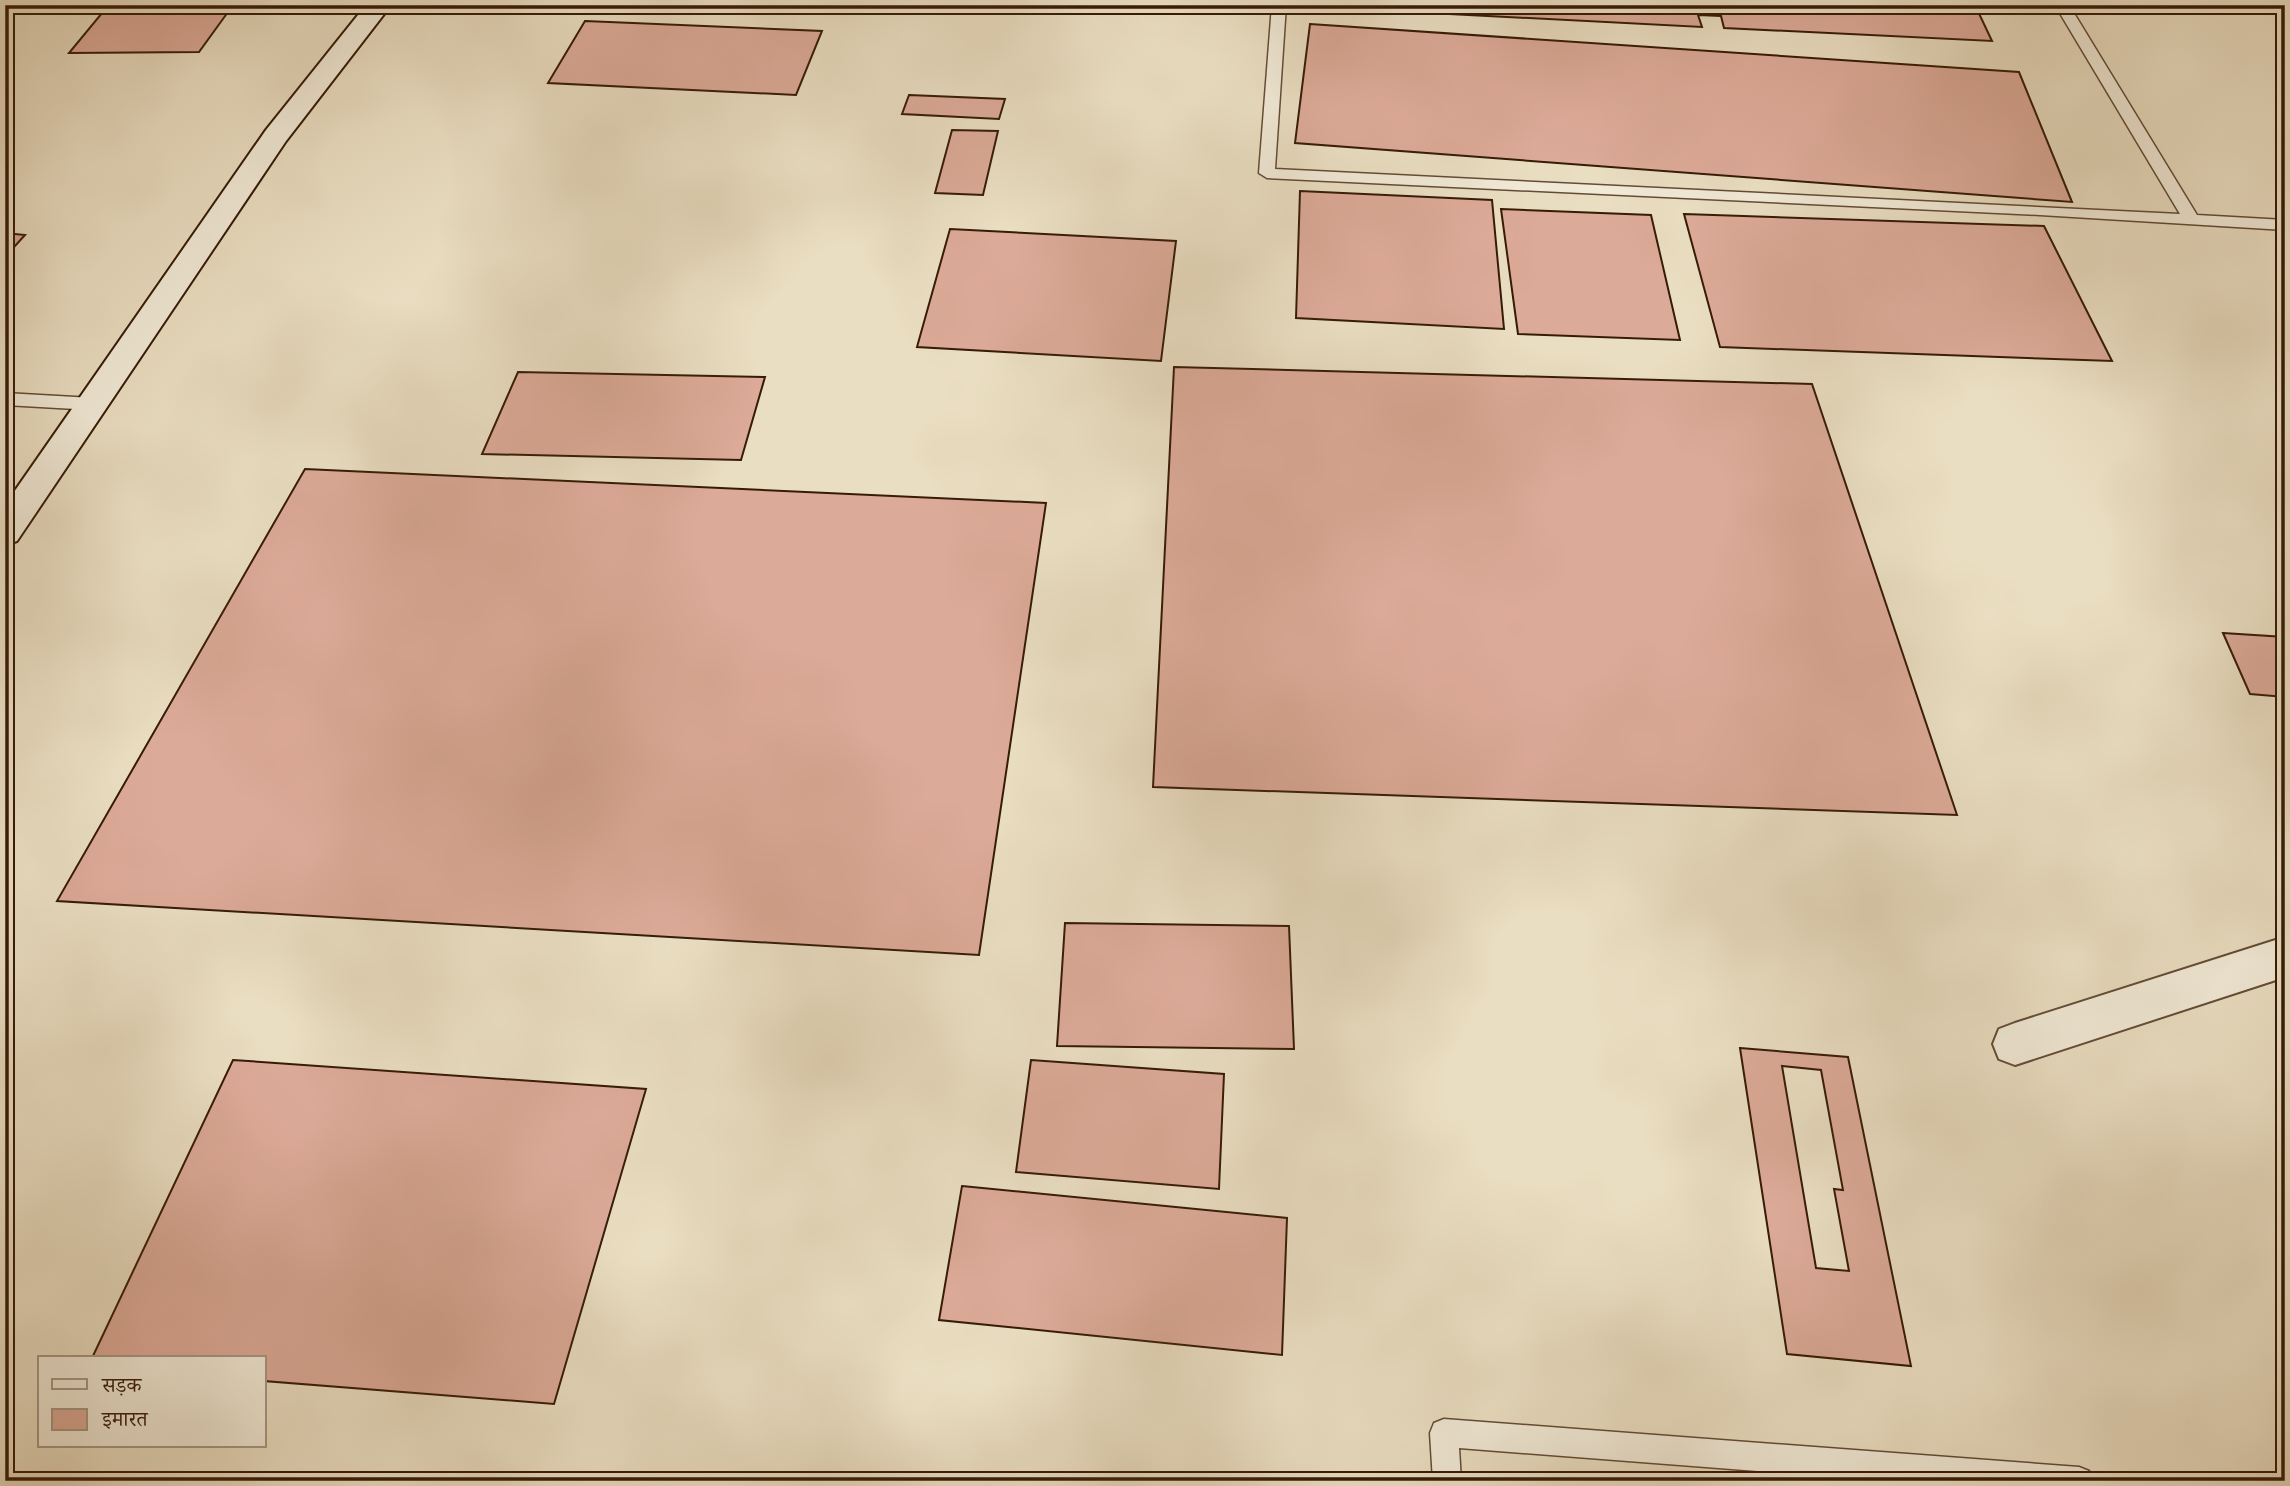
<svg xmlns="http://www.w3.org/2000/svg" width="2290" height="1486" viewBox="0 0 2290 1486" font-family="Alegreya,'Noto Serif Devanagari',serif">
  <rect width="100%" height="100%" fill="#eadec2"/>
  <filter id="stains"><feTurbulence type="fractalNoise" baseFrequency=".00286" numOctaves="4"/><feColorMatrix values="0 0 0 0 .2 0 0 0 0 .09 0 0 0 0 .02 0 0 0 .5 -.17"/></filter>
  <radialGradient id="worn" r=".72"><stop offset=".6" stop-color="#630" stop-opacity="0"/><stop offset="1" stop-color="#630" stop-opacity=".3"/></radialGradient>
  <path fill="#dcaa98" stroke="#361b07" stroke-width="2" fill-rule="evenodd" d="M1315,5h660l17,36 -268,-13 -3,-12 -23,-1 4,12 -387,-20z
    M228,12l-29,40 -130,1 33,-40z
    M585,21l237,10 -26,64 -248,-12z
    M1310,24l709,48 53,130 -777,-59z
    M909,95l96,4 -6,20 -97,-5z
    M952,130l46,1 -15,64 -48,-2z
    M1300,191l192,9 12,129 -208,-11z
    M1501,209l150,6 29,125 -162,-6z
    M1684,214l360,12 68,135 -392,-14z
    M950,229l226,12 -15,120 -244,-14z
    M5,233l20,2 -20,22z
    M1174,367l638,17 145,431 -804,-28z
    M518,372l247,5 -24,83 -259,-6z
    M305,469l741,34 -67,452 -922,-54z
    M2223,633l62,4v60l-35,-3z
    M1065,923l224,3 5,123 -237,-3z
    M1740,1048l108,9 63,309 -124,-12zM1782,1066l39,4 22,120 -9,-1 15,82 -33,-3z
    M233,1060l413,29 -92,315 -290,-23v-23h-172z
    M1031,1060l193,14 -5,115 -203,-17z
    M962,1186l325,32 -5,137 -343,-35z"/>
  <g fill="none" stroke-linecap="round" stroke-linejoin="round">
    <g stroke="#634c36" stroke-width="3">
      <path id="lane" d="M1272,5h14l-11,164 905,45 -125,-209h14l128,210 88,5v10l-245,-15 -773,-37 -8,-5z
        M5,393l88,5 9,6 -9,6 -88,-5z
        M1444,1419l635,48 10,4 4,10h-206l-428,-33 2,33h-28l-3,-48 4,-10z"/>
    </g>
    <g stroke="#634c36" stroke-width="4">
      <path id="street" d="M2285,937v40l-270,88 -16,-6 -6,-15 6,-15 16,-6z"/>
    </g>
    <g stroke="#361b07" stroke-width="4">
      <path id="secondary" d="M366,5h25l-105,136 -269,400 -12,4v-40l261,-375z"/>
    </g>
    <use href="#lane" fill="#f1ead7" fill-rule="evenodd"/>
    <use href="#street" fill="#f1ead7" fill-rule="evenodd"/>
    <use href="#secondary" fill="#f1ead7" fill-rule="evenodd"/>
  </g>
  <rect width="2290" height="1486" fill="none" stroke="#eadec2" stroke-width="28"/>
  <rect x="7" y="7" width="2276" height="1472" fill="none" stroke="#361b07" stroke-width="3.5"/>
  <rect x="14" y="14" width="2262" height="1458" fill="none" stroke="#361b07" stroke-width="2"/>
  <rect x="38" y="1356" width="228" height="91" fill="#f1ead7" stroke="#a69784" stroke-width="2"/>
  <rect x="52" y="1379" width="35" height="10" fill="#f1ead7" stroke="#a69784" stroke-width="2"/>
  <text x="102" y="1392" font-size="21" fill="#361b07">सड़क</text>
  <rect x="52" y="1409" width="35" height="21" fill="#dcaa98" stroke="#a69784" stroke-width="2"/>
  <text x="102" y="1426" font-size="21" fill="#361b07">इमारत</text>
  <rect width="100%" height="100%" filter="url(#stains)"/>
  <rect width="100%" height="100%" fill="url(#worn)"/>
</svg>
